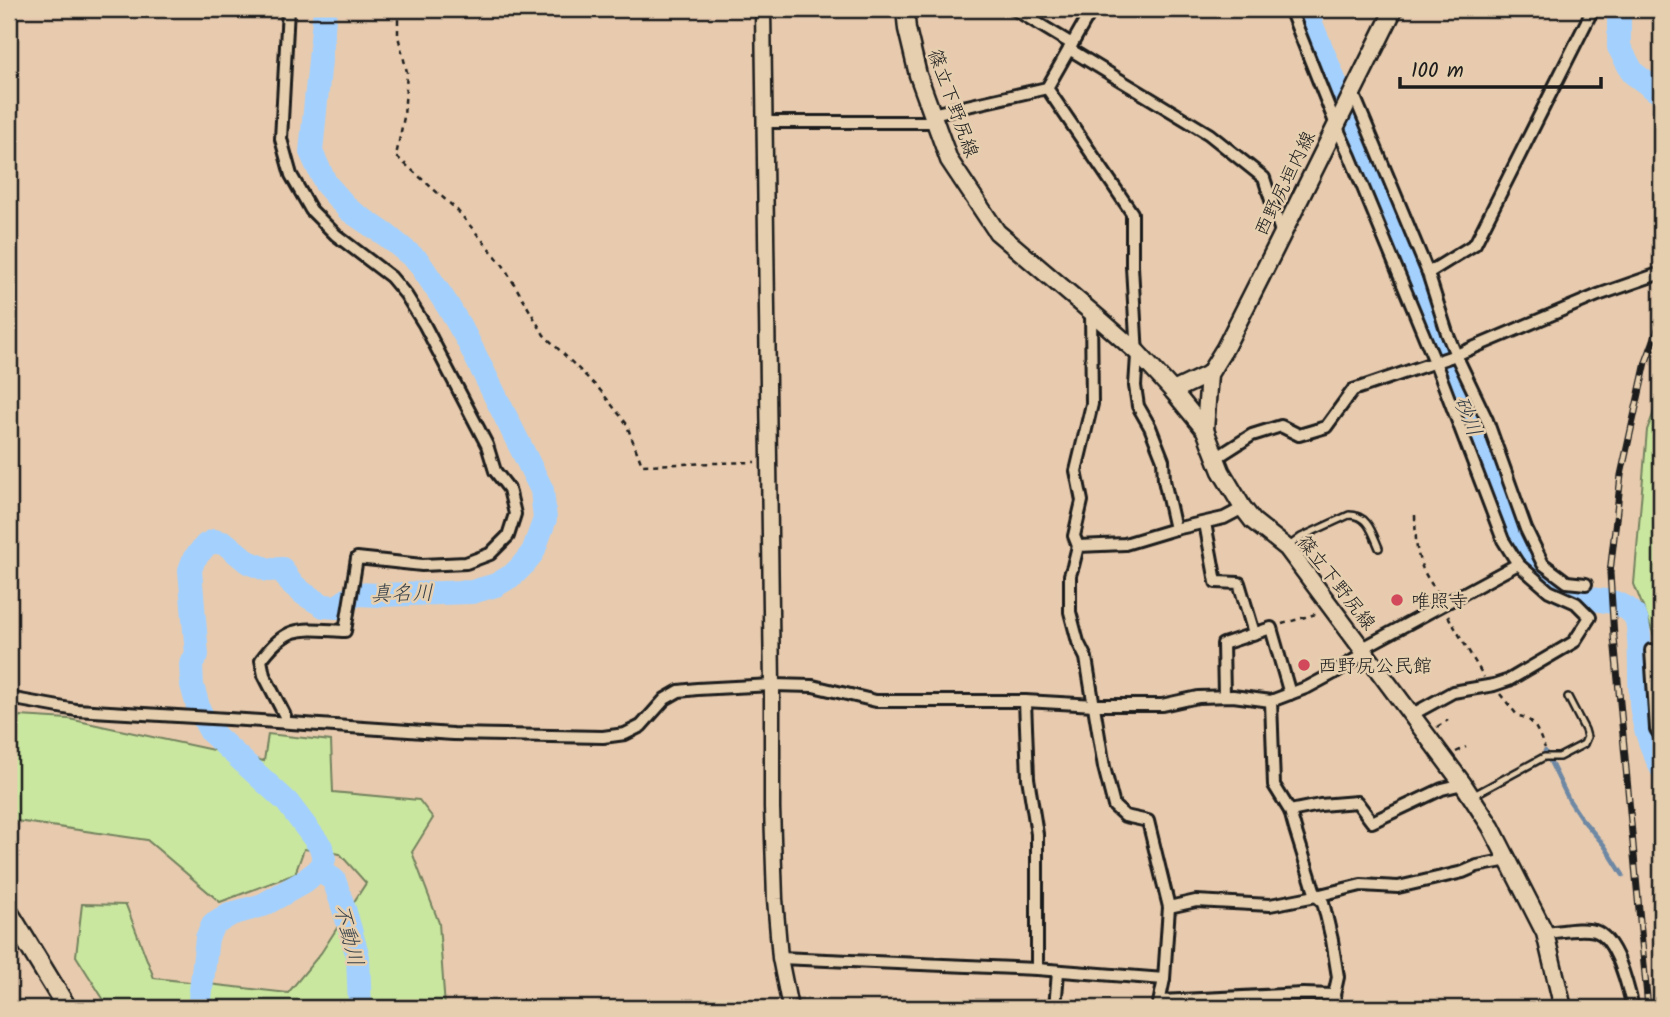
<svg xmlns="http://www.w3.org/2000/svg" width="1670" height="1017" font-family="Kalam,'Klee One',sans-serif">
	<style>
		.green { fill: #cae79f; stroke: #73825e; stroke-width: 2 }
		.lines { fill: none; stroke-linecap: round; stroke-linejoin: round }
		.stream { stroke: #6e88a4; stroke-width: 4.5 }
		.river { stroke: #a4d0fe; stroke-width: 24 }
		.service-casing { stroke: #1c1c1c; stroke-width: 10 }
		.minor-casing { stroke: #1c1c1c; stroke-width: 16 }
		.tertiary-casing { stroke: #1c1c1c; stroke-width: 19 }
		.secondary-casing { stroke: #1c1c1c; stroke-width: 21 }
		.trunk-casing { stroke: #1c1c1c; stroke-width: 23 }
		.path { stroke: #1c1c1c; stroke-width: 2.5; stroke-dasharray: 5 5; stroke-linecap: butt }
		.service { stroke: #e6cfaf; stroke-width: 5 }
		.minor { stroke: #e6cfaf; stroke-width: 10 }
		.tertiary { stroke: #e6cfaf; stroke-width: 14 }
		.secondary { stroke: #e6cfaf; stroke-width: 16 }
		.trunk { stroke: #e6cfaf; stroke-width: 18 }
		.rail-casing { stroke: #1c1c1c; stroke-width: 7 }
		.rail { stroke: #e6cfaf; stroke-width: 4.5; stroke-dasharray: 13; stroke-linecap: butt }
		.poi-dot { fill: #d1495b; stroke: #e6cfaf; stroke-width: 2.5 }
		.labels { text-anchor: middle; stroke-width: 5; stroke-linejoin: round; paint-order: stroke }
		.street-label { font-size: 19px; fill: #1c1c1c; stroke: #e6cfaf }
		.poi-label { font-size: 19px; fill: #1c1c1c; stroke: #e6cfaf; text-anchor: start }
		.water-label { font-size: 21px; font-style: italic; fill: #374049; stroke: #e6cfaf }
	</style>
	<rect width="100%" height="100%" fill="#e8cbae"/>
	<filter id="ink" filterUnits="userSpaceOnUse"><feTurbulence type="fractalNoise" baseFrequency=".0143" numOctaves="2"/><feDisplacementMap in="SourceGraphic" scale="14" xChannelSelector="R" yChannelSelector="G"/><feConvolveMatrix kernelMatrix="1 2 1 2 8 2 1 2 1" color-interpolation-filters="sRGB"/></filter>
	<g filter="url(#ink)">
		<g class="green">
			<polygon points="1661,394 1661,653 1634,584 1647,430"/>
			<polygon points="19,716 69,719 264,761 268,734 331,741 333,792 419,800 433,818 412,852 439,923 445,1008 109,1008 76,956 82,904 126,905 154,978 288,993 321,953 366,883 340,854 304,849 295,874 220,902 147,840 10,820 9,817 9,749"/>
		</g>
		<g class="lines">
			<polyline class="stream" points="1545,751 1569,800 1581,818 1604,845 1623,875"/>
			<g class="river">
				<path d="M1305,9L1352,123L1522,551C1533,569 1547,588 1568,595C1589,602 1619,596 1634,615C1643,626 1638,692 1642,711C1645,732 1652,748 1661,767"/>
				<polyline points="1619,9 1619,47 1633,73 1656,90 1661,89"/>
				<polyline points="319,870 334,880 345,912 358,957 360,1008"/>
				<polyline points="199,1008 207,938 213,925 231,914 263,905 302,883 319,870 324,859 321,847 287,802 211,732 199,710 192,685 191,664 197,655 190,570 194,559 206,545 214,541 226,544 248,562 268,570 282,569 290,582 304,594 324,606 337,607 356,594 379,595 472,592 496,585 513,575 522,566 533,552 545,519 542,490 466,337 448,306 418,261 386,235 349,210 326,184 311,152 325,9"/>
			</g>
			<g class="service-casing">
				<g id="service">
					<path d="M1289,546L1301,537L1349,515C1368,515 1372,532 1379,548"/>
					<polyline points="1474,795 1544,757 1559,757 1584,744 1587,737 1585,730 1568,697"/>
				</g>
			</g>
			<g class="minor-casing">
				<g id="minor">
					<polyline points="1014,9 1072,44"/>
					<polyline points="1290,9 1336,125 1350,156 1435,362 1503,540 1518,564"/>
					<polyline points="1069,49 1209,134 1264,178 1282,235"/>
					<polyline points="1047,88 1132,213 1132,266 1137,356 1135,386 1138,406 1150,427 1163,460 1164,480 1175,529 1125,544 1078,546 1073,566 1070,575 1070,612 1078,642 1086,658 1104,767 1114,806 1125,816 1148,821 1169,907 1164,979 1158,1008"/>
					<polyline points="1352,95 1356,100 1428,273 1447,333 1456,355 1598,295 1661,273"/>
					<polyline points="932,114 1047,88 1092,9"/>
					<polyline points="765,122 935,122"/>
					<polyline points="1428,273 1475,244 1593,9"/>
					<polyline points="1216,458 1252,435 1281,426 1299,435 1326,427 1353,390 1456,355 1487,420 1526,529 1543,564 1567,582 1586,584"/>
					<polyline points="1205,523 1216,582 1239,583 1254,633"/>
					<polyline points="1175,529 1224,518 1243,508"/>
					<polyline points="1078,546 1074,536 1082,501 1076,471 1092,404 1091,311"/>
					<polyline points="1361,649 1518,564 1549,591 1576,603 1590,617 1574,642 1509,680 1494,685 1453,692 1411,715"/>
					<polyline points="1651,650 1656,729 1661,737"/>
					<polyline points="1224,696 1223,644 1271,628 1290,694"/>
					<polyline points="9,698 76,710 245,720 453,734 603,737 625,734 641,726 665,699 679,691 697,689 772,685 813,686 876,701 1025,701 1095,705 1162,705 1198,697 1233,696 1271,701 1308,687 1334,673 1365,653"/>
					<polyline points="1025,701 1028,778 1037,834 1037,969"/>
					<polyline points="1271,701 1274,785 1290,811 1295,829 1316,896 1323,902 1332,940 1338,977 1334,995"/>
					<path d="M285,722V716L264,675L261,660C288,623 303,629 345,631L357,558L422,565L466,563L490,554L508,536L515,514L509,489L495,471L487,445L424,324L406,295L391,277L336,235L311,210L291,175L281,139L288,9"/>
					<polyline points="1290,811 1320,805 1357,802 1372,822 1442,789 1463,784"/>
					<polyline points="1169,907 1196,901 1270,905 1316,896 1361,885 1398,887 1463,872 1477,866 1508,860"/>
					<path d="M1545,933C1560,932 1580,927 1595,931C1617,938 1628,987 1633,1008"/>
					<polyline points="780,958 1037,969 1164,979"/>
					<polyline points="1161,1001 1303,994 1334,995 1336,1008"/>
					<polyline points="1055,1008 1058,972"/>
				</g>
			</g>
			<g class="tertiary-casing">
				<polyline id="tertiary" points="763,9 772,685 772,808 775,899 780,958 790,1008"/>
			</g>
			<g class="secondary-casing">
				<g id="secondary">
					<polyline points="905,9 907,29 918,75 949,160 997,232 1096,316 1137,352 1173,391 1205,430 1221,471 1243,508 1253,521 1287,548 1463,784 1491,827 1545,933 1563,1008"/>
					<polyline points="1173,391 1209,374"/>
					<polyline points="1205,430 1209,374 1225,348 1275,249 1394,9"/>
				</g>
			</g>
			<g class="trunk-casing">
				<polyline id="trunk" points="9,913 67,1008"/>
			</g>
			<g class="path">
				<polyline points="398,9 398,36 407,72 404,117 396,156 457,210 503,265 544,335 600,390 626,423 642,465 755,462"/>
				<path d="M1415,515C1416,551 1416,566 1440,595"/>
				<polyline points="1448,616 1484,677"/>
				<polyline points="1282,624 1319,613"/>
				<path d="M1500,694L1518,716C1535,718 1538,733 1545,748"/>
				<polyline points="1437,727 1448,720"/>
				<polyline points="1456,752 1466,747"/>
			</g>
			<use href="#service" class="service"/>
			<use href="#minor" class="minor"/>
			<use href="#tertiary" class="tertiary"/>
			<use href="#secondary" class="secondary"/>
			<use href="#trunk" class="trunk"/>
			<g class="rail-casing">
				<polyline id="rail" points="1648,1008 1614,637 1610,573 1621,475 1646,362 1661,321"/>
			</g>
			<use href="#rail" class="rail"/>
		</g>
	</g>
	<g class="poi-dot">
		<circle cx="1397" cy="600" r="7"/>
		<circle cx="1304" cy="665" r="7"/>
	</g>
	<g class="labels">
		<g class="street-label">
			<text transform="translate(954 103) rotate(70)" y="7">篠立下野尻線</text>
			<text transform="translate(1284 183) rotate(-64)" y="7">西野尻垣内線</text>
			<text transform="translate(1337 582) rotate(52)" y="7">篠立下野尻線</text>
		</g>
		<g class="poi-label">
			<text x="1411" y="607">唯照寺</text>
			<text x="1318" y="672">西野尻公民館</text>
		</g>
		<g class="water-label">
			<text transform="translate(1468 416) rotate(68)" y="7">砂川</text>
			<text transform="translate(402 593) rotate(-1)" y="7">真名川</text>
			<text transform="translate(349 935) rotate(76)" y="7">不動川</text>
		</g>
	</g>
	<rect width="1670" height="1017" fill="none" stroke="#e6cfaf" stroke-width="35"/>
	<rect x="18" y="18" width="1635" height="982" fill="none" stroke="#1c1c1c" stroke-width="2.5" filter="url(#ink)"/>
	<path d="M1400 77v10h201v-10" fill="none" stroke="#1c1c1c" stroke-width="3.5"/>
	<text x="1411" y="77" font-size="21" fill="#1c1c1c" stroke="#e6cfaf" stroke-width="5" paint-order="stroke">100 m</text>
</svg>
